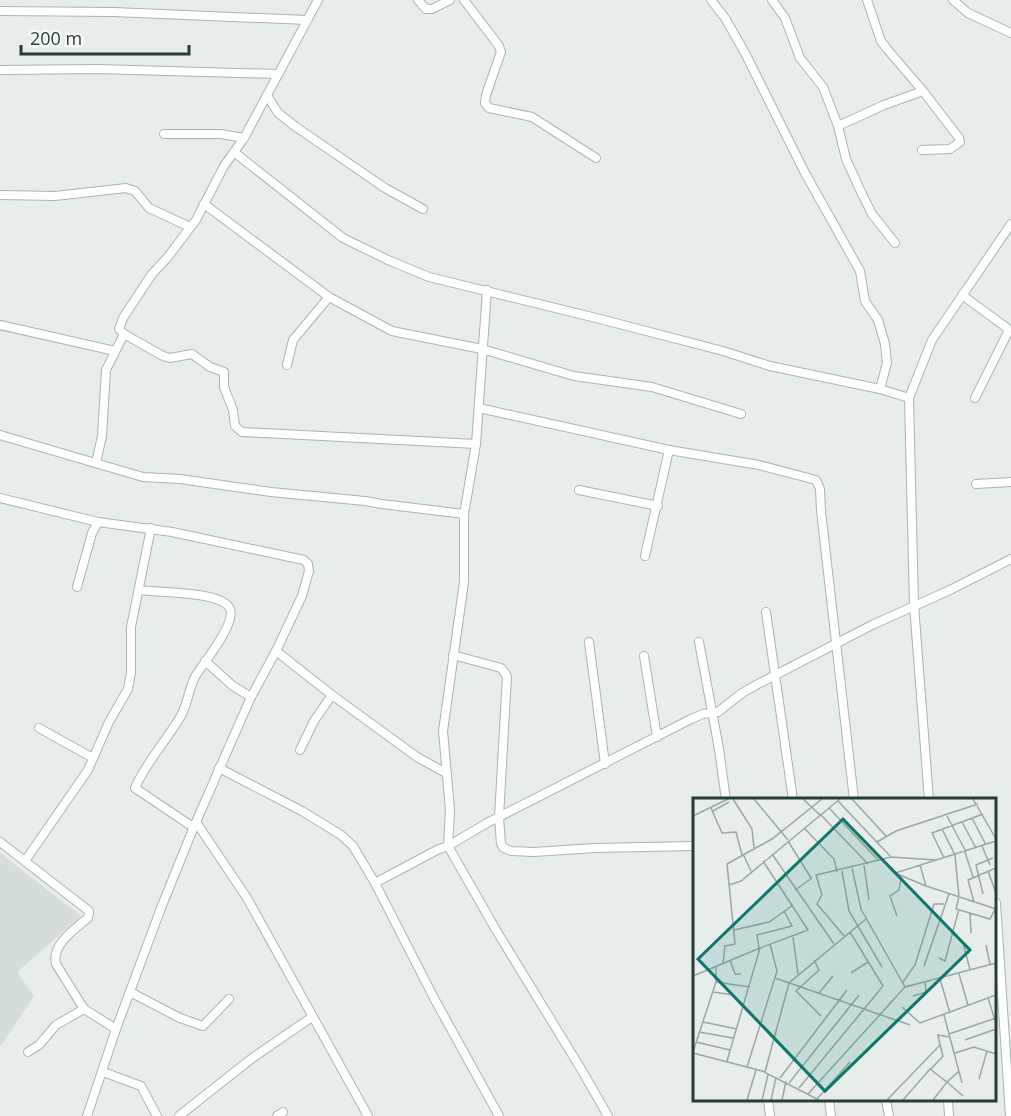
<svg xmlns="http://www.w3.org/2000/svg" width="1011" height="1116" font-family="'Open Sans',sans-serif">
	<style>
		.built { fill: #d5ddd9 }
		.lines { fill: none; stroke-linecap: round; stroke-linejoin: round }
		.minor-casing { stroke: #a9b5b1; stroke-width: 10 }
		.minor { stroke: #fff; stroke-width: 8 }
		.inset-road { fill: none; stroke: #9aa7a2; stroke-width: 1.5 }
		.view { fill: #0f766e; fill-opacity: 0.15; stroke: #0f766e; stroke-width: 3 }
		.inset-edge { fill: none; stroke: #273e37; stroke-width: 3 }
	</style>
	<rect width="100%" height="100%" fill="#e6edea"/>
	<polygon class="built" points="0,853 81,916 17,972 34,996 0,1047"/>
	<g class="lines">
		<g class="minor-casing">
			<g id="minor">
				<polyline points="318,0 244,138 224,166 196,220 167,258 152,274 123,318 119,329 124,334 163,356 170,358 192,354 210,367 224,372 224,387 233,410 235,426 242,432 476,444"/>
				<polyline points="418,0 426,9 432,9 450,0"/>
				<polyline points="464,0 499,46 501,52 486,95 485,103 489,108 532,117 596,158"/>
				<polyline points="711,0 725,18 745,53 805,173 860,271 865,301 878,320 885,344 887,363 880,389"/>
				<polyline points="772,0 785,18 800,58 823,87 838,126 846,159 862,194 872,214 895,243"/>
				<polyline points="867,0 881,41 887,49 923,91 959,138 960,142 950,149 922,150"/>
				<polyline points="953,0 968,13 1011,33"/>
				<polyline points="0,11 114,12 307,20"/>
				<polyline points="0,70 98,69 278,74"/>
				<polyline points="267,95 278,113 296,127 385,188 423,209"/>
				<polyline points="838,126 884,105 923,91"/>
				<polyline points="164,134 221,134 244,138"/>
				<polyline points="234,152 343,238 388,260 429,277 600,319 723,351 770,366 880,389 909,398"/>
				<polyline points="0,195 55,196 126,188 135,191 149,208 190,227"/>
				<polyline points="204,204 329,297 392,331 482,349 574,376 652,387 741,414"/>
				<polyline points="487,290 476,444 464,514 464,582 443,731 450,810 448,846 496,930 581,1069 608,1116"/>
				<polyline points="962,295 1007,328 1008,332 975,398"/>
				<polyline points="0,325 115,351"/>
				<polyline points="287,365 293,340 329,297"/>
				<polyline points="479,408 669,450 759,465 816,480 820,489 821,511 854,800"/>
				<polyline points="0,435 143,477 180,479 271,492 365,501 382,504 464,514"/>
				<polyline points="96,463 102,436 106,370 124,334"/>
				<polyline points="976,484 1011,482"/>
				<polyline points="579,490 658,506"/>
				<polyline points="0,498 98,522 172,532 304,560 308,564 309,571 302,596 276,651 251,697 196,822 247,898 368,1116"/>
				<polyline points="645,556 669,450"/>
				<polyline points="77,587 92,533 98,522"/>
				<path d="M140,590C159,593 218,591 229,607C239,620 204,663 196,675C189,687 188,702 182,714C168,739 146,762 135,788L193,827"/>
				<polyline points="766,612 793,800"/>
				<polyline points="589,642 605,764"/>
				<polyline points="699,642 719,749 726,800"/>
				<polyline points="276,651 332,695 417,757 446,773"/>
				<polyline points="453,655 501,668 507,676 499,817 501,844 504,848 511,851 534,852 595,848 694,846"/>
				<polyline points="644,656 657,737"/>
				<polyline points="205,661 233,686 251,697"/>
				<polyline points="39,728 93,758"/>
				<polyline points="300,750 314,721 332,695"/>
				<polyline points="219,768 302,811 341,835 353,846 375,883 435,1000 499,1116"/>
				<polyline points="929,800 914,605 909,398 932,340 1011,224"/>
				<path d="M0,842L89,911L88,918C75,929 51,945 56,964L84,1009L116,1029"/>
				<polyline points="25,861 88,770 109,722 128,689 131,672 131,627 151,528"/>
				<polyline points="375,883 437,850 448,846 487,823 691,719 703,714 718,712 742,693 756,685 872,625 950,590 1011,559"/>
				<polyline points="996,903 1010,1116"/>
				<polyline points="130,992 180,1018 203,1026 229,999"/>
				<polyline points="28,1052 39,1045 56,1025 84,1009"/>
				<polyline points="103,1072 141,1086 157,1116"/>
				<polyline points="768,1100 770,1116"/>
				<polyline points="829,1100 831,1116"/>
				<polyline points="886,1100 889,1116"/>
				<polyline points="948,1100 949,1116"/>
				<polyline points="87,1116 116,1029 161,908 195,824"/>
				<polyline points="179,1116 251,1059 312,1017"/>
				<polyline points="277,1116 283,1112"/>
			</g>
		</g>
		<use href="#minor" class="minor"/>
	</g>
	<g transform="translate(693 798)">
		<rect width="303" height="303" fill="#e6edea"/>
		<path class="inset-road" d="M40,1L59,31L61,50M61,1L95,42M110,1L127,17M159,1L193,38M280,1L303,41M145,3L198,59M18,10L29,35L43,34L49,57M136,10L186,63M20,13L36,4M127,16L175,66M0,18L35,1M254,18L273,54M279,20L293,47M269,24L283,50M111,30L141,61L144,74M249,31L262,57L266,99L263,111L297,121L302,111M95,43L118,80M184,44L203,33L285,6M289,48L297,67M272,54L280,79M50,56L58,73M79,56L141,146M251,60L239,35L290,16M171,67L176,102M227,67L233,88L303,111M159,70L168,111L212,189M149,73L156,113L189,169M295,73L303,95M36,87L48,83L147,1M233,88L202,75L303,43M102,92L119,80M290,96L283,67L300,60M281,104L275,82L303,70M277,115L278,135M204,118L197,98L206,92L208,80M41,132L76,124L100,107M100,139L105,176M152,139L124,106L129,97L123,77L198,59L242,62M270,144L277,172M293,147L297,166M66,150L64,137L99,128L91,113M246,160L252,163L266,111M37,162L42,176H48M121,162L126,172L103,193L128,218M30,165L32,148L42,146L34,66L79,41L129,1M231,168L256,96M23,169V184L57,189M158,175L175,164M266,176L275,207M0,178L67,150M82,180L217,227M247,181L257,215M210,184L222,167L241,106H251M20,194L41,197M126,195L140,178M220,198L233,194L232,183M295,200L303,225M209,209L227,225L303,197M251,217L269,285M10,224L44,231M6,234L40,240M256,236L303,220M272,242L303,231M3,244L37,252M0,254L23,184M0,255L69,273L126,302M262,255L281,249L303,256M34,263L67,150L115,132L70,63M54,269L84,173L77,146M238,271L250,258L247,247M72,274L96,185L173,121M87,280L154,192M286,281L294,253M96,285L166,197M106,290L190,188L157,134M115,296L212,189L303,165M124,301L157,264M54,302L63,272M69,302L75,277M78,302L83,279M89,302L93,283M194,302L247,247L245,237L256,239M210,302L237,271L254,284L266,273M240,302L254,284L270,298"/>
		<path class="view" d="M150,21L277,152L132,293L5,161Z"/>
		<rect width="303" height="303" class="inset-edge"/>
	</g>
	<path d="M21 45v9h168v-9" fill="none" stroke="#273e37" stroke-width="3"/>
	<text x="30" y="45" font-size="18" fill="#273e37" stroke="#f7faf8" stroke-width="4.5" paint-order="stroke">200 m</text>
</svg>
